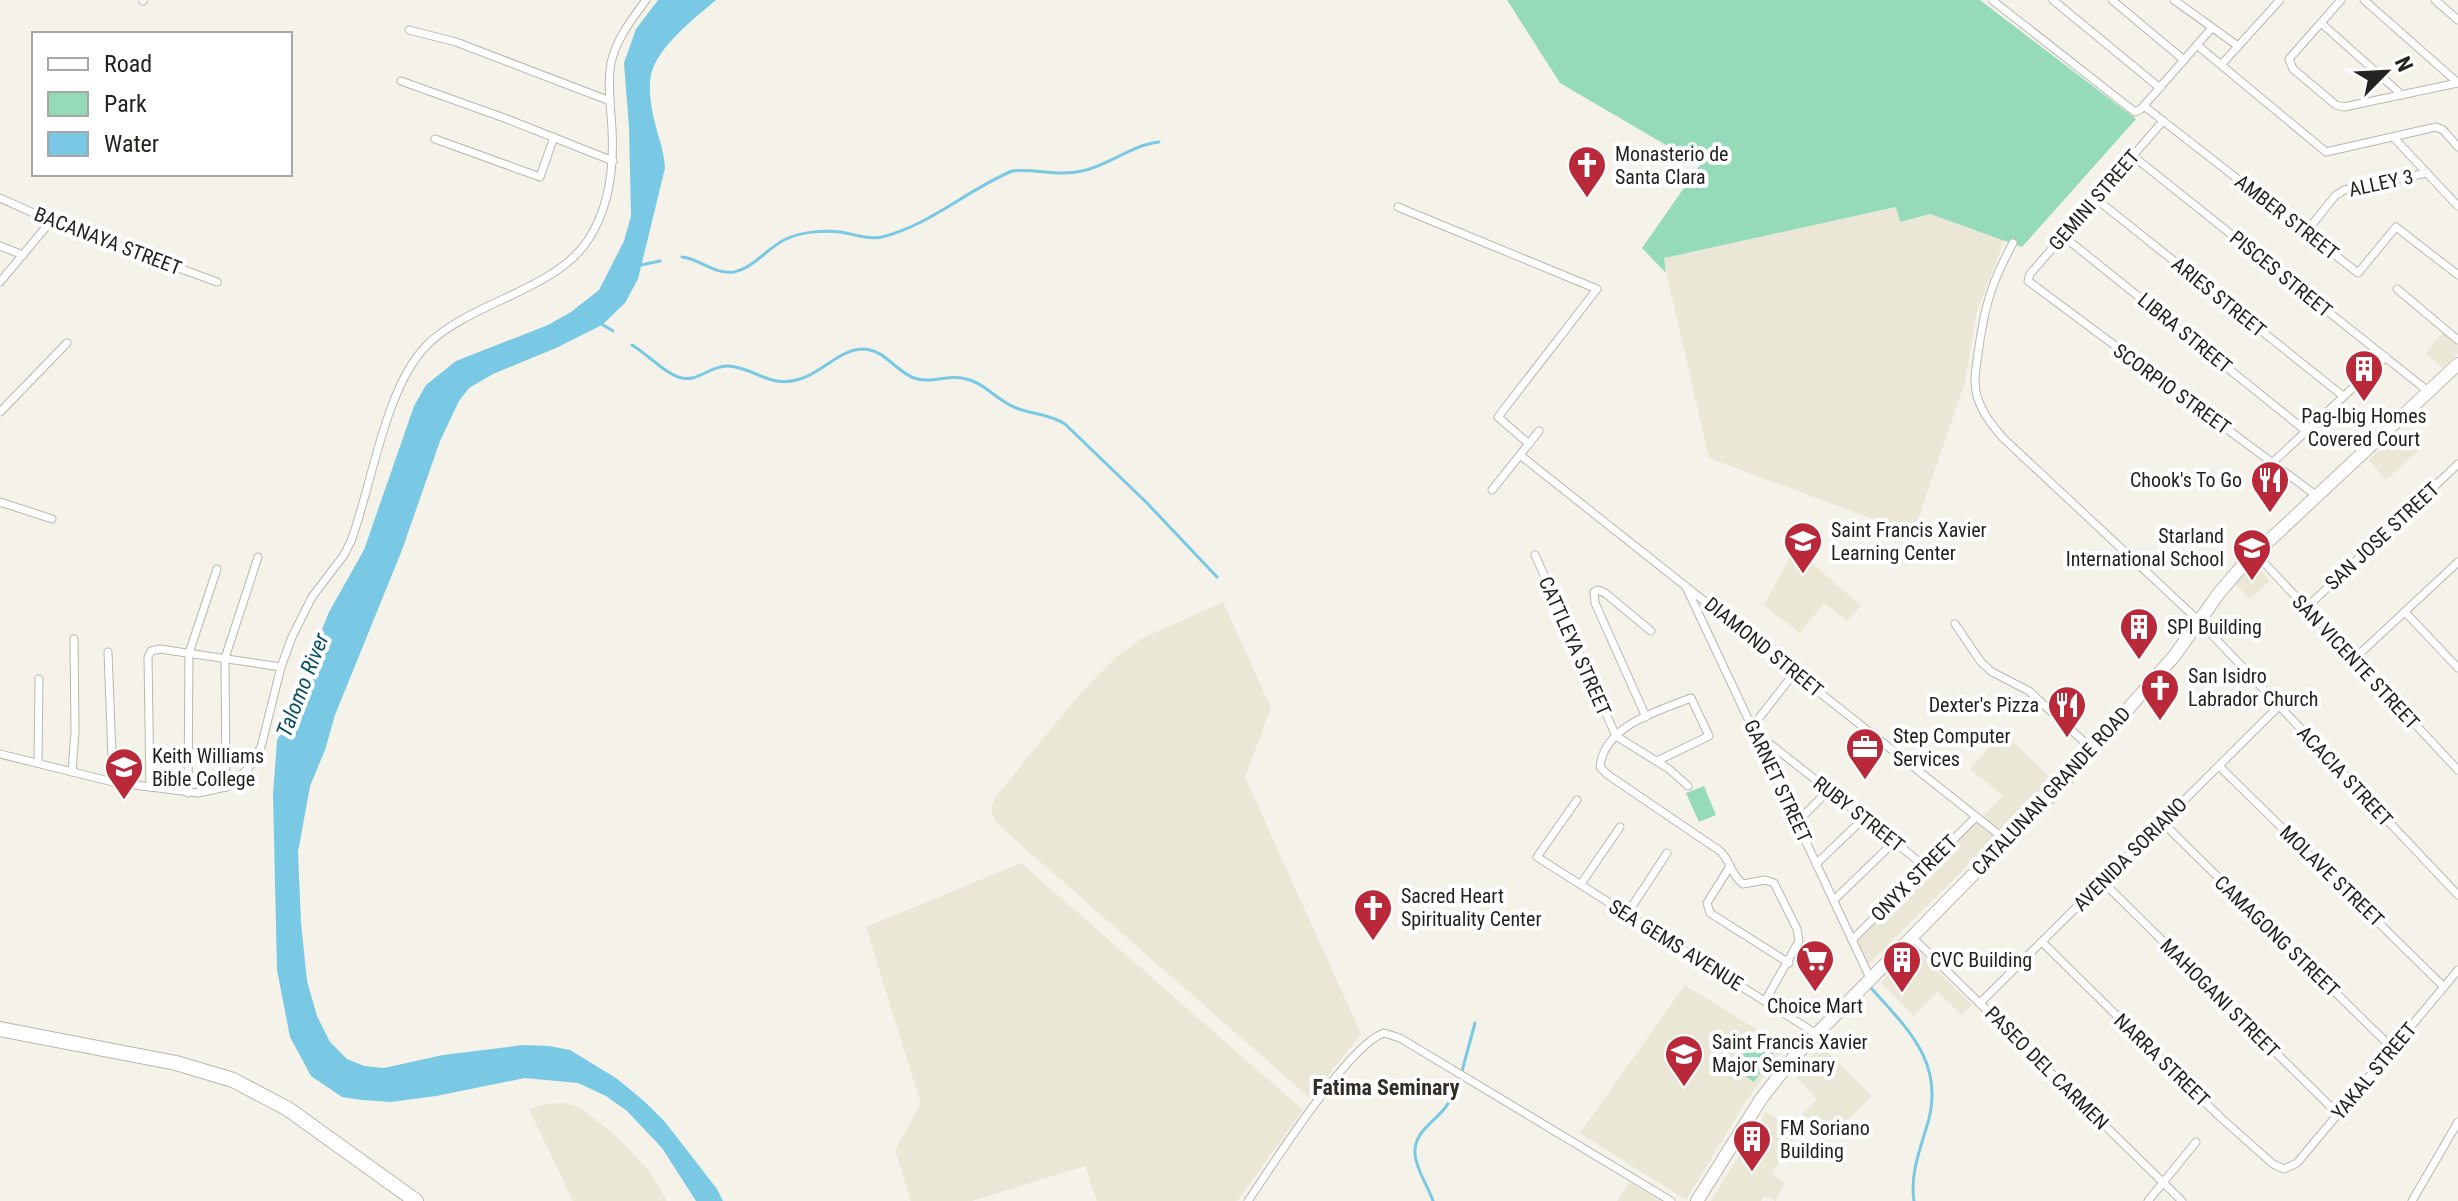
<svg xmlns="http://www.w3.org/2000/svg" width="2458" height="1201" font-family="'Roboto Condensed',sans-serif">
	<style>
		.built { fill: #eae7d6 }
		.green { fill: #95dbba }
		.water { fill: #79c9e5 }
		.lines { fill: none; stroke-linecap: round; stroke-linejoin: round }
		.stream { stroke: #79c9e5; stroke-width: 3 }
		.street-casing { stroke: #b9b7ae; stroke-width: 9 }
		.primary-casing { stroke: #b9b7ae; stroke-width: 14 }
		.highway-casing { stroke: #b9b7ae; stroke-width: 16 }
		.street { stroke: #fff; stroke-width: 7 }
		.primary { stroke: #fff; stroke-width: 12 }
		.highway { stroke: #fff; stroke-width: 14 }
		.labels { text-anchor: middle; stroke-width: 8; stroke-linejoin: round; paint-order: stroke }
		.poi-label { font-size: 20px; fill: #23231f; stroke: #fff; text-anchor: start }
		.street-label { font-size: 20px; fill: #23231f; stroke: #fff }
		.water-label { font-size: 22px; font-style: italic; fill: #0b5164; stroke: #fff }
		.neighbourhood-label { font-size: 22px; font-weight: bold; fill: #302e27; stroke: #fff }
	</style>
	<rect width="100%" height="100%" fill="#f4f2e9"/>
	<g class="built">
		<polygon points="1897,207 1900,222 1930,214 2005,239 1977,311 1965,382 1913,534 1709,458 1663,258"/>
		<polygon points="2443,333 2458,346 2458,353 2443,368 2426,353"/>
		<polygon points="2401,430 2419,450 2386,480 2369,460"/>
		<polygon points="1795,548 1861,606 1847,621 1824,603 1800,633 1764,605"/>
		<polygon points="2255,564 2270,581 2250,599 2235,584"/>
		<polygon points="1223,602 1271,708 1245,777 1361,1034 1310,1098 1003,829 994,820 991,809 995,798 1024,762 1080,694 1115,658 1141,639"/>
		<polygon points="2003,732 2053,780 1868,965 1857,941 2003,796 1970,769"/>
		<polygon points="1021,863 1303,1110 1237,1201 1097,1201 1085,1166 972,1201 911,1201 895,1150 921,1104 866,927"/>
		<polygon points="1915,949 1972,1005 1962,1015 1938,992 1914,1016 1881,983"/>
		<polygon points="1685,985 1785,1047 1746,1101 1686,1200 1580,1133"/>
		<polygon points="1821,1045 1872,1096 1827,1139 1802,1114 1817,1099 1796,1077"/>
		<polygon points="564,1103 581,1108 618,1138 649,1171 667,1201 573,1201 529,1109 547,1104"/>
		<polygon points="1766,1112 1797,1132 1772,1174 1785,1183 1776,1201 1764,1196 1761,1201 1711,1201"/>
		<polygon points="1629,1182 1661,1201 1617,1201"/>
	</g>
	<g class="green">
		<polygon points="1507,0 1980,0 2136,119 2022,247 1930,214 1900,222 1896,207 1664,258 1666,273 1642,248 1700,165 1560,83"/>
		<polygon points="1704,786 1716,815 1699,822 1686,793"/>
		<polygon points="1757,1034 1777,1048 1754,1082 1733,1068"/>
	</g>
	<path class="water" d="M658,0H716C696,17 656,48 651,75C648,89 651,106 654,119C658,137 664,150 665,168L638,279L625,303L602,325L556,348L493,374L469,388L459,401L440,441L402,550L335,715L325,750L310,786L298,852L301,923L307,981L317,1016L330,1042L347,1059L364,1066L384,1068L443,1055L523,1045L549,1046L570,1050L616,1078L644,1101L665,1122L717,1189L723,1201H696L662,1148L627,1111L606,1096L578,1083L525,1078L436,1096L391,1102L362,1100L342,1097L311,1076L290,1037L277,970L273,794L277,741L329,612L364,550L414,406L426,385L456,361L548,325L571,312L599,290L624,241L631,216L629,127L624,63L636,29Z"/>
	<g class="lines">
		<g class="stream">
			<path d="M682,257C700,259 715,275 734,272C754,268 768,247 786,239C801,232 823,230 840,232C853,234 868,240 882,237C930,225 967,190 1012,171C1036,168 1057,177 1082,171C1110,165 1131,145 1159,142"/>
			<polyline points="641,265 660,261"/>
			<polyline points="600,323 613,331"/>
			<path d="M632,345C646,353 668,376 682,378C698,382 711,365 728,366C758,368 769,390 803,378C823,371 840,350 862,349C885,349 895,371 914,378C931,384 946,375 962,378C983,381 995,399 1014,407C1033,415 1047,413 1065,424L1147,503L1217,577"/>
			<path d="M1872,989C1911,1032 1947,1067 1926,1129C1919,1152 1910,1176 1914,1201"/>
			<polyline points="1462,1071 1475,1023"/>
			<path d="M1433,1201C1428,1186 1416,1170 1415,1154C1413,1133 1434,1122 1445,1108C1452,1099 1456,1089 1460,1079"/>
		</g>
		<g class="street-casing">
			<g id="street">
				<polyline points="1992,0 2135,112 2141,109 2211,29"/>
				<polyline points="2053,0 2160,88"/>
				<polyline points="2112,0 2184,60"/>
				<polyline points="2174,0 2238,46"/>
				<polyline points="2341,0 2289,59 2293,69 2336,105 2344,107 2458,83"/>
				<polyline points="2364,0 2458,83"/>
				<polyline points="2435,0 2458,20"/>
				<polyline points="143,1 144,0"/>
				<polyline points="2321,23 2402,95"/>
				<polyline points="409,30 456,42 610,101"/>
				<polyline points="2197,45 2326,152 2436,127 2443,130 2458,147"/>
				<polyline points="2221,65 2280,0"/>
				<polyline points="401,81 507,119 613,161"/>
				<polyline points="2144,106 2358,273 2396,227 2458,275"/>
				<polyline points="2163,121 2030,274 2028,281 2317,496"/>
				<polyline points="2394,138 2458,206"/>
				<polyline points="435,139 540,177 554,137"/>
				<polyline points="2133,156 2429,392"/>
				<polyline points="0,198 51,221 217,282"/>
				<polyline points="2095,198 2343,396"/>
				<polyline points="1398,207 1597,289 1498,417 1529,444"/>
				<polyline points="2306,232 2335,196 2344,190 2427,173"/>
				<polyline points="2063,236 2306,431"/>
				<path d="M2013,243C1991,283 1984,308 1978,354C1976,368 1973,382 1977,396C1982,413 1992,425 2003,438L2199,621L2458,895"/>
				<polyline points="0,246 23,255"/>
				<polyline points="0,282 51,221"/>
				<polyline points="2397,289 2458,340"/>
				<polyline points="0,412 67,343"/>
				<polyline points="1520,455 2007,841"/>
				<polyline points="2272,463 2386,357"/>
				<polyline points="1492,490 1539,431"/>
				<polyline points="0,502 52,519"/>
				<polyline points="2255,553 2458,770"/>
				<polyline points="1535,555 1616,736 1669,769 1688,786"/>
				<polyline points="1687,589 1870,978"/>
				<polyline points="2306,608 2458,464"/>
				<polyline points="2405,612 2458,668"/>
				<polyline points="1955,624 1981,662 1992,672 2029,691 2093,750"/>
				<polyline points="108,652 113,782"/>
				<polyline points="2354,659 2458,562"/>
				<polyline points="1646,717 1595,603 1594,592 1598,590 1605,593 1651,631"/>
				<polyline points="1752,727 1795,672"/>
				<polyline points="1755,732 1926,867"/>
				<path d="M0,754L113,782L150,787L198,793L226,787L248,769L261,747L281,667L292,637L312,597L344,555L351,541C372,485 385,387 427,345C470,302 556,290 588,240C610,207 614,168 612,130C611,108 607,85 611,63C616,39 632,19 646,0"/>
				<path d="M1657,761L1709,736L1691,698C1659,711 1604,725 1600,767L1608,775L1720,851C1731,861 1730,874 1743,884L1765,880L1774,883L1797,929L1799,941L1765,1001"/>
				<polyline points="38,763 39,679"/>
				<polyline points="2219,766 2444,987"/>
				<polyline points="72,772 75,732 74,639"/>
				<polyline points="150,787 148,657 151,651 160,649 281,667"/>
				<polyline points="226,787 225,658 258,557"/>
				<polyline points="188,793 189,653 217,569"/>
				<polyline points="1577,800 1537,857 1815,1033"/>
				<polyline points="1797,822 1829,790"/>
				<polyline points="2162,822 2393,1049"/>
				<polyline points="1816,864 1864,818"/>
				<polyline points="1729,868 1707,903 1710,913 1789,963"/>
				<polyline points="2102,881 2338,1114"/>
				<polyline points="1581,884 1620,827"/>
				<polyline points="1834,900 1894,842"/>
				<polyline points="1627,914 1667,853"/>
				<polyline points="1911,936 2182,1201"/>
				<polyline points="1852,940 1976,817"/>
				<polyline points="2042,942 2220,1117 2273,1164 2284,1169 2297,1163 2458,970"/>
				<polyline points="1980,1003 2279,706"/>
				<path d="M1248,1201C1272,1166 1349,1044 1384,1033L1400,1038L1671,1201"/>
				<polyline points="2148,1201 2196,1142"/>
				<polyline points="2412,1201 2458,1122"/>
			</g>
		</g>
		<g class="primary-casing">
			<polyline id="primary" points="1697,1201 1761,1099 1793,1058 2069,777 2175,655 2219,593 2243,565 2458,364"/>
		</g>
		<g class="highway-casing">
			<polyline id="highway" points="0,1029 176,1063 233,1080 288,1109 416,1201"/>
		</g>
		<use href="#street" class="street"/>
		<use href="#primary" class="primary"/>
		<use href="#highway" class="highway"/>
	</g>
	<defs>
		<g id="church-pin" transform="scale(2)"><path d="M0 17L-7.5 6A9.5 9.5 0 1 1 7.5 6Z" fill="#ba293a" stroke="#fff"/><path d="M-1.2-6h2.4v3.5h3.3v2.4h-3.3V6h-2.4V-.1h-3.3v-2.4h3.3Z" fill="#fff"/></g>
		<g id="building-pin" transform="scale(2)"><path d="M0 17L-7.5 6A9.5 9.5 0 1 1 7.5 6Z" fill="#ba293a" stroke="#fff"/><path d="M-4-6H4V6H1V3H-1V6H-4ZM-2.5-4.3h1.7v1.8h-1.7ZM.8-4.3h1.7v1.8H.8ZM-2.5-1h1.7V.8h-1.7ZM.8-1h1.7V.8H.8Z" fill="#fff"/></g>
		<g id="restaurant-pin" transform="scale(2)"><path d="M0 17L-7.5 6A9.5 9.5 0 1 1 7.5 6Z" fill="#ba293a" stroke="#fff"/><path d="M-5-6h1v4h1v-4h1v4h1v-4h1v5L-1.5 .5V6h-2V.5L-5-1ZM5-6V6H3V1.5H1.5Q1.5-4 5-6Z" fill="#fff"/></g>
		<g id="school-pin" transform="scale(2)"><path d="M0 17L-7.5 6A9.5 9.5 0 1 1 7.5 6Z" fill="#ba293a" stroke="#fff"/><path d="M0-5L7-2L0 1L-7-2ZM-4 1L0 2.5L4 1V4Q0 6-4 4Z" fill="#fff"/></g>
		<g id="office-pin" transform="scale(2)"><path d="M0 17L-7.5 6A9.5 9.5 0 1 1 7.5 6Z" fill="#ba293a" stroke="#fff"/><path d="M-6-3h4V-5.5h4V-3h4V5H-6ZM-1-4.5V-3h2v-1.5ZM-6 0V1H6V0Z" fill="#fff"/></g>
		<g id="university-pin" transform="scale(2)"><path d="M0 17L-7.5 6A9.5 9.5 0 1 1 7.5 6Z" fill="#ba293a" stroke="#fff"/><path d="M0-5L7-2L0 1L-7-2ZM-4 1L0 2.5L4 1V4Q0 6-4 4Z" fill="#fff"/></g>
		<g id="supermarket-pin" transform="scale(2)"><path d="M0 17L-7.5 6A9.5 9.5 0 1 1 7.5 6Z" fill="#ba293a" stroke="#fff"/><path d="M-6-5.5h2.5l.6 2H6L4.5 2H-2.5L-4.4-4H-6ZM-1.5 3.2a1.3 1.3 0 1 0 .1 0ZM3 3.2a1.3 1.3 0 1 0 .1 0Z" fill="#fff"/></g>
	</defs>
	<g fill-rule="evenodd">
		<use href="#church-pin" x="1587" y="165"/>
		<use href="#building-pin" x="2364" y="369"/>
		<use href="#restaurant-pin" x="2270" y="480"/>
		<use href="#school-pin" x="1803" y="541"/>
		<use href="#school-pin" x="2252" y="548"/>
		<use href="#building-pin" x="2139" y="627"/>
		<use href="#church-pin" x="2160" y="688"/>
		<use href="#restaurant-pin" x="2067" y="705"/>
		<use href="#office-pin" x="1865" y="747"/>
		<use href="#university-pin" x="124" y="767"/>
		<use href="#church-pin" x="1373" y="908"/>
		<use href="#supermarket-pin" x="1815" y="959"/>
		<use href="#building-pin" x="1902" y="960"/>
		<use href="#university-pin" x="1684" y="1054"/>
		<use href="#building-pin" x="1752" y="1139"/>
	</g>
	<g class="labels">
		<g class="poi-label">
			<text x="1615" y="161">Monasterio de<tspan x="1615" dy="23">Santa Clara</tspan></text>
			<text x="2364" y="423" text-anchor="middle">Pag-Ibig Homes<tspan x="2364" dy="23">Covered Court</tspan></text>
			<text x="2242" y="487" text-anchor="end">Chook's To Go</text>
			<text x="1831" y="537">Saint Francis Xavier<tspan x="1831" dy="23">Learning Center</tspan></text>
			<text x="2224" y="543" text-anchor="end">Starland<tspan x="2224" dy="23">International School</tspan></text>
			<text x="2167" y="634">SPI Building</text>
			<text x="2188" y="683">San Isidro<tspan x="2188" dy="23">Labrador Church</tspan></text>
			<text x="2039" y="712" text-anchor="end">Dexter's Pizza</text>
			<text x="1893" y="743">Step Computer<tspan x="1893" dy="23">Services</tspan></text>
			<text x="152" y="763">Keith Williams<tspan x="152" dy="23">Bible College</tspan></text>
			<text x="1401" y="903">Sacred Heart<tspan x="1401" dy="23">Spirituality Center</tspan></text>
			<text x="1930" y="967">CVC Building</text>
			<text x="1815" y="1013" text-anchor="middle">Choice Mart</text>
			<text x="1712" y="1049">Saint Francis Xavier<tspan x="1712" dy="23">Major Seminary</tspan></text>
			<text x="1780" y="1135">FM Soriano<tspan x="1780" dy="23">Building</tspan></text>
		</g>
		<g class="street-label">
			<text transform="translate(2381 183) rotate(-12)" y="7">ALLEY 3</text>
			<text transform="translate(2094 200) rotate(-49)" y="7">GEMINI STREET</text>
			<text transform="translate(2287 217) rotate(38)" y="7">AMBER STREET</text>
			<text transform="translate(108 241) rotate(21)" y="7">BACANAYA STREET</text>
			<text transform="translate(2281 274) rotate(39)" y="7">PISCES STREET</text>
			<text transform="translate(2219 297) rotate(39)" y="7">ARIES STREET</text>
			<text transform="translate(2185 333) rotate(39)" y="7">LIBRA STREET</text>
			<text transform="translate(2172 389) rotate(36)" y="7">SCORPIO STREET</text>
			<text transform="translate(2382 536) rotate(-43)" y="7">SAN JOSE STREET</text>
			<text transform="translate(1575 646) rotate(66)" y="7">CATTLEYA STREET</text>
			<text transform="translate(1764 647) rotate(39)" y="7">DIAMOND STREET</text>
			<text transform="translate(2356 662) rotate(47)" y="7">SAN VICENTE STREET</text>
			<text transform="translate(2345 776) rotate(47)" y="7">ACACIA STREET</text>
			<text transform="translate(1778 781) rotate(65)" y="7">GARNET STREET</text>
			<text transform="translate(2051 791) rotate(-47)" y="7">CATALUNAN GRANDE ROAD</text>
			<text transform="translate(1859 814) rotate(38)" y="7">RUBY STREET</text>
			<text transform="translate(2130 854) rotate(-45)" y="7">AVENIDA SORIANO</text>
			<text transform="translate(2332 876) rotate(44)" y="7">MOLAVE STREET</text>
			<text transform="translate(1914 878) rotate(-45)" y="7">ONYX STREET</text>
			<text transform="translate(2277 936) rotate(44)" y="7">CAMAGONG STREET</text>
			<text transform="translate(1676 945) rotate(32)" y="7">SEA GEMS AVENUE</text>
			<text transform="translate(2220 998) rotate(45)" y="7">MAHOGANI STREET</text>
			<text transform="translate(2162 1060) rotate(44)" y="7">NARRA STREET</text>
			<text transform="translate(2047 1068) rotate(45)" y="7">PASEO DEL CARMEN</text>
			<text transform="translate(2374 1071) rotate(-50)" y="7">YAKAL STREET</text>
		</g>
		<g class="water-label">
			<text transform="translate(302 685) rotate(-69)" y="8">Talomo River</text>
		</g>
		<g class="neighbourhood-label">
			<text x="1386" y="1095">Fatima Seminary</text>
		</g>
	</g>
	<rect x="32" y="32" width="260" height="144" fill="#ffffff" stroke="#a7a7a5" stroke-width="2"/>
	<rect x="48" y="58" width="40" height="12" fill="#ffffff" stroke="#a7a7a5" stroke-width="2"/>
	<text x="104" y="72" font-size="24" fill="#23231f">Road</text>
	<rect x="48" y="92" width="40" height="24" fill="#95dbba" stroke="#a7a7a5" stroke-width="2"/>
	<text x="104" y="112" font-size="24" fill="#23231f">Park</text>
	<rect x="48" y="132" width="40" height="24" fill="#79c9e5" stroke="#a7a7a5" stroke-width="2"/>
	<text x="104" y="152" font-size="24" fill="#23231f">Water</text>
	<g transform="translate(2386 72) rotate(66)" stroke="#ffffff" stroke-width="6" paint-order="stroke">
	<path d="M0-6L14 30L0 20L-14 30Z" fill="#23231f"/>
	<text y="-12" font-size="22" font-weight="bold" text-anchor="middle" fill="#23231f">N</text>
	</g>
</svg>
